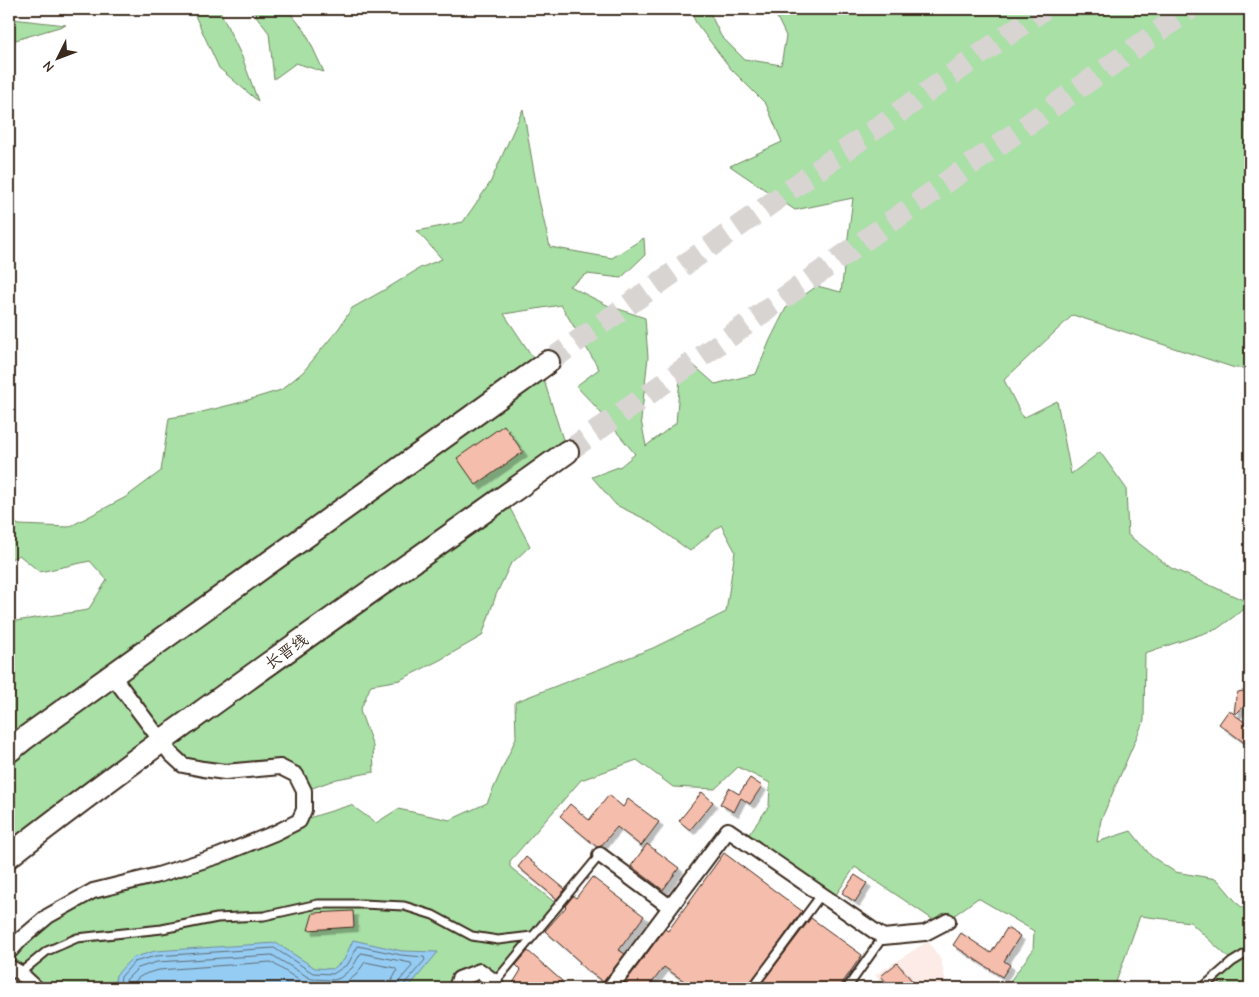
<svg xmlns="http://www.w3.org/2000/svg" width="1259" height="997" font-family="'Comic Neue','LXGW WenKai TC',sans-serif">
	<style>
		.built { fill: #fcebe6 }
		.green { fill: #a8e0a5; stroke: #728562 }
		.water { fill: #95ccf3; stroke: #718b9e }
		.lines { fill: none; stroke-linecap: round; stroke-linejoin: round }
		.shore { stroke: #5f6b73; stroke-width: 1 }
		.building { fill: #f5bdab; stroke: #3b2a1e; filter: url(#shadow) }
		.primary-tunnel { stroke: #d8d4d2; stroke-width: 22; stroke-dasharray: 22 11; stroke-linecap: butt }
		.service-casing { stroke: #3b2a1e; stroke-width: 11 }
		.minor-casing { stroke: #3b2a1e; stroke-width: 18 }
		.primary-casing { stroke: #3b2a1e; stroke-width: 26 }
		.service { stroke: #fff; stroke-width: 7 }
		.minor { stroke: #fff; stroke-width: 14 }
		.primary { stroke: #fff; stroke-width: 22 }
		.labels { text-anchor: middle; stroke-width: 5; stroke-linejoin: round; paint-order: stroke }
		.street-label { font-size: 16px; fill: #3b2a1e; stroke: #fff }
	</style>
	<defs>
		<filter id="shadow"><feDropShadow dx="4.5" dy="4.5" stdDeviation="0" flood-color="#0004"/></filter>
	</defs>
	<rect width="100%" height="100%" fill="#fff"/>
	<filter id="ink" filterUnits="userSpaceOnUse"><feTurbulence type="fractalNoise" baseFrequency=".02" numOctaves="2"/><feDisplacementMap in="SourceGraphic" scale="10" xChannelSelector="R" yChannelSelector="G"/><feConvolveMatrix kernelMatrix="1 2 1 2 8 2 1 2 1" color-interpolation-filters="sRGB"/></filter>
	<g filter="url(#ink)">
		<polygon class="built" points="928,941 941,960 947,988 885,988 875,975"/>
		<g class="green">
			<polygon points="192,9 219,9 242,57 258,101 219,68"/>
			<polygon points="251,9 287,9 305,31 324,72 296,63 274,79 269,33"/>
			<polygon points="690,9 708,9 721,36 744,59 781,65 786,36 773,9 1250,9 1250,368 1235,368 1073,315 1004,380 1023,418 1057,401 1071,474 1100,452 1126,488 1128,535 1171,568 1250,603 1250,605 1217,629 1145,653 1144,720 1101,820 1097,842 1131,831 1151,856 1175,872 1217,879 1238,904 1250,914 1250,988 1226,988 1215,976 1232,961 1190,922 1140,916 1116,982 1108,988 1005,988 1033,950 1034,931 978,898 941,925 855,867 831,902 744,841 769,806 770,783 738,767 715,789 673,787 637,760 581,780 510,861 510,867 558,905 495,982 480,971 456,988 36,988 9,968 9,952 57,911 158,875 299,821 351,805 376,823 398,809 450,820 487,803 516,738 515,702 653,648 726,612 735,551 721,525 690,551 647,520 616,505 592,477 621,466 635,454 596,407 576,386 599,369 561,305 504,314 540,368 567,452 504,497 530,546 510,565 496,595 482,636 440,660 400,680 371,685 360,711 373,746 374,772 337,779 304,791 296,775 203,769 155,745 9,856 9,622 88,610 107,580 90,561 40,572 19,555 9,560 9,519 19,525 69,527 126,497 161,471 169,418 194,414 238,403 281,390 303,372 339,328 352,308 386,289 420,268 442,259 417,231 463,222 490,183 523,109 539,200 550,247 612,258 644,238 645,255 621,278 587,274 569,286 607,305 645,318 648,357 641,420 646,446 676,423 682,355 715,384 756,374 770,340 786,308 817,286 841,292 853,198 795,210 730,166 782,142 766,104 731,69 696,23"/>
			<polygon points="12,19 66,25 9,42 9,20"/>
		</g>
		<polygon class="water" points="353,940 402,951 438,952 408,988 114,988 114,987 116,975 132,958 155,951 276,943 315,968 333,969 344,960"/>
		<g class="lines">
			<g class="shore">
				<polyline points="119,988 121,977 134,962 156,956 274,948 313,973 333,974 348,964 358,946 401,955 424,957 425,960 405,983 404,988"/>
				<polyline points="125,988 126,980 138,968 157,962 272,955 311,979 334,980 340,978 352,968 361,953 411,963 412,966 400,980 398,988"/>
				<path d="M132,988C135,975 148,973 159,970L271,962L308,986L333,988L342,985L356,975L365,962L395,968L397,971L392,980L390,988"/>
			</g>
		</g>
		<g class="building">
			<polygon points="504,425 523,452 476,485 457,458"/>
			<polygon points="1243,691 1249,694 1250,700 1235,715 1250,726 1250,747 1219,724 1229,710 1234,714 1236,697 1238,692"/>
			<polygon points="750,778 762,786 750,804 741,798 734,812 720,804 729,788 739,794"/>
			<polygon points="702,792 713,802 690,830 679,821"/>
			<polygon points="609,795 623,807 628,799 659,822 641,846 617,827 601,846 597,847 560,816 570,804 589,820"/>
			<polygon points="647,844 679,868 663,890 631,866"/>
			<polygon points="724,853 802,911 747,988 694,988 664,967 648,988 621,988 665,929 668,931"/>
			<polygon points="526,857 565,889 557,899 518,867"/>
			<polygon points="855,875 867,883 855,902 842,893"/>
			<polygon points="592,877 644,916 619,950 625,954 603,982 579,964 580,962 545,931 566,907 565,906 573,896 576,898"/>
			<polygon points="353,911 354,927 308,930 313,913"/>
			<polygon points="811,918 862,955 839,988 758,988"/>
			<polygon points="1007,928 1020,936 1004,961 1010,965 1002,977 953,945 961,933 991,953"/>
			<polygon points="528,951 562,981 555,988 510,988 521,970 516,965"/>
			<polygon points="897,963 918,988 891,988 881,976"/>
		</g>
		<g class="lines">
			<g class="primary-tunnel">
				<polyline points="548,362 1044,9"/>
				<polyline points="567,452 1190,9"/>
			</g>
			<g class="service-casing">
				<g id="service">
					<polyline points="20,973 47,951 77,938 162,929 217,918 264,916 318,904 362,904 404,906 433,915 472,936 498,940 532,936"/>
					<polyline points="495,982 600,855"/>
					<polyline points="752,988 821,895"/>
					<polyline points="847,988 883,937"/>
					<polyline points="1202,988 1232,962 1250,951"/>
				</g>
			</g>
			<g class="minor-casing">
				<g id="minor">
					<polyline points="600,855 670,907"/>
					<polyline points="9,952 21,939 48,916 93,891 158,875 218,856 275,833 299,821 304,810 304,791 296,775 280,767 225,772 203,769 183,765 171,754 112,675"/>
					<polyline points="9,967 20,973 36,988"/>
					<polyline points="456,988 459,979 480,971 495,982 496,988"/>
					<polyline points="610,988 728,830 883,937 925,933 948,921"/>
				</g>
			</g>
			<g class="primary-casing">
				<g id="primary">
					<polyline points="9,751 25,738 548,362"/>
					<path d="M9,856C190,715 381,586 567,452"/>
				</g>
			</g>
			<use href="#service" class="service"/>
			<use href="#minor" class="minor"/>
			<use href="#primary" class="primary"/>
		</g>
	</g>
	<g class="labels">
		<g class="street-label">
			<text transform="translate(286 651) rotate(-35)" y="6">长晋线</text>
		</g>
	</g>
	<rect width="1259" height="997" fill="none" stroke="#fff" stroke-width="30"/>
	<rect x="15" y="15" width="1229" height="967" fill="none" stroke="#3b2a1e" stroke-width="2" filter="url(#ink)"/>
	<g transform="translate(58 58) rotate(228)" stroke="#ffffff" stroke-width="4" paint-order="stroke">
	<path d="M0-4L9 19L0 12L-9 19Z" fill="#3b2a1e"/>
	<text y="-8" font-size="14" font-weight="bold" text-anchor="middle" fill="#3b2a1e">N</text>
	</g>
</svg>
